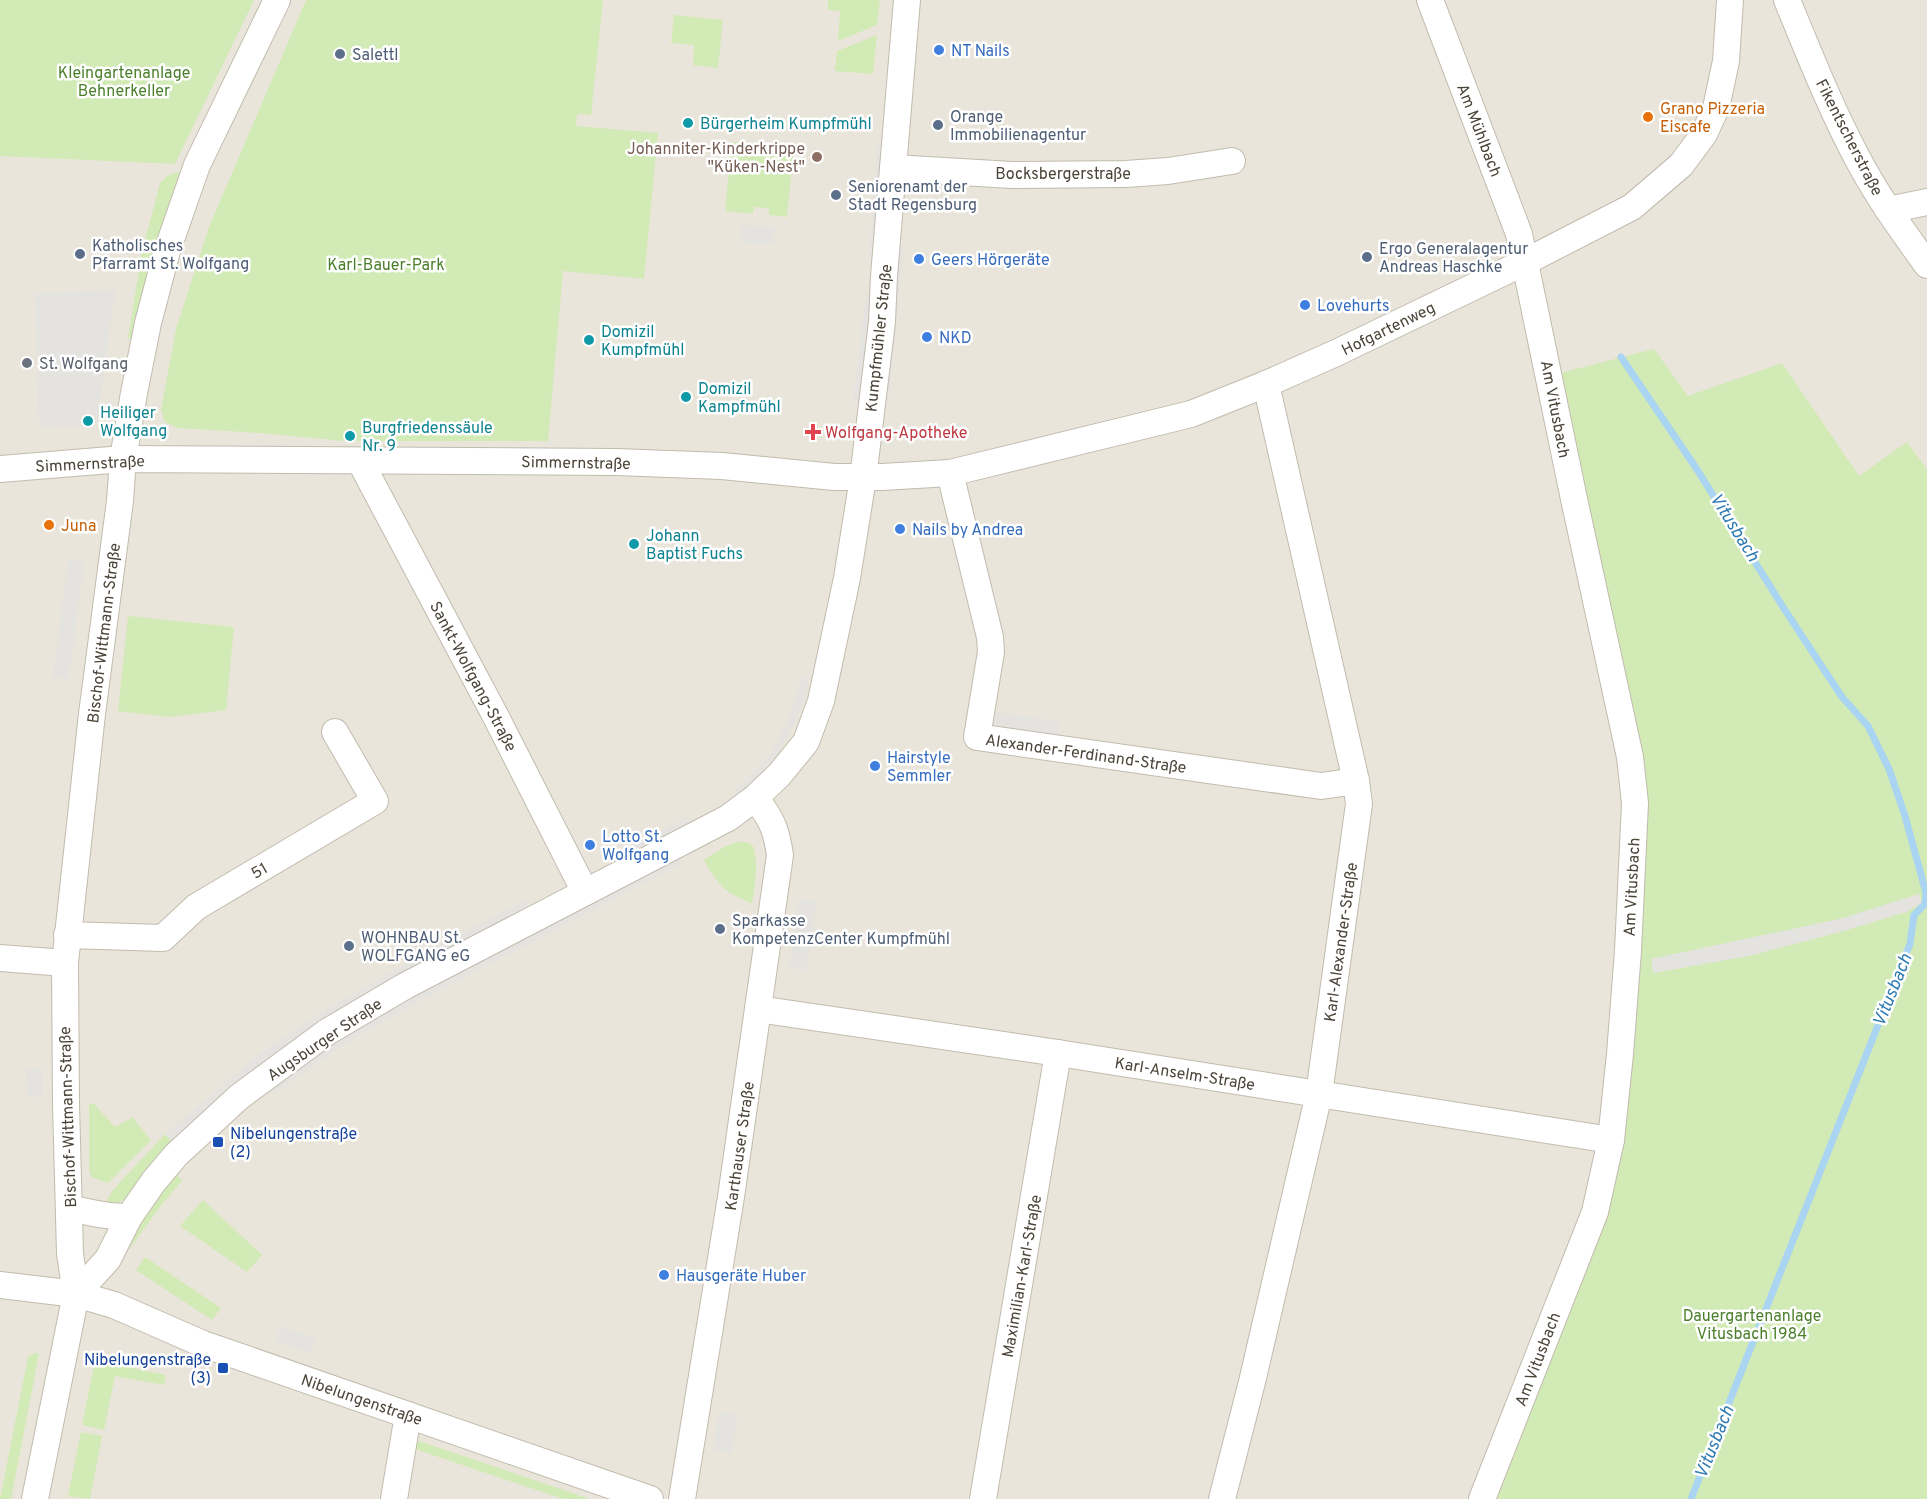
<svg xmlns="http://www.w3.org/2000/svg" width="1927" height="1499" font-family="Overpass,sans-serif">
	<style>
		.residential { fill: #eae5da }
		.green { fill: #d2eab5 }
		.parking { fill: #e5e3e0 }
		.lines { fill: none; stroke-linecap: round; stroke-linejoin: round }
		.stream { stroke: #a9d4f2; stroke-width: 7 }
		.minor-casing { stroke: #c2bbae; stroke-width: 28 }
		.minor { stroke: #fff; stroke-width: 26 }
		.shop-dot { fill: #3f7fe0; stroke: #fff; stroke-width: 2 }
		.service-dot { fill: #5c6f8a; stroke: #fff; stroke-width: 2 }
		.food-dot { fill: #e8710a; stroke: #fff; stroke-width: 2 }
		.culture-dot { fill: #0f9aa8; stroke: #fff; stroke-width: 2 }
		.education-dot { fill: #8d6e63; stroke: #fff; stroke-width: 2 }
		.worship-dot { fill: #6b7280; stroke: #fff; stroke-width: 2 }
		.health-dot { fill: #e0444e; stroke: #fff; stroke-width: 2 }
		.transit-dot { fill: #1a4fb4; stroke: #fff; stroke-width: 2 }
		.labels { text-anchor: middle; stroke-width: 5; stroke-linejoin: round; paint-order: stroke }
		.shop-label { font-size: 16px; fill: #366cbe; stroke: #fff; text-anchor: start }
		.service-label { font-size: 16px; fill: #4e5e75; stroke: #fff; text-anchor: start }
		.park-label { font-size: 16px; fill: #4a7f2a; stroke: #fff }
		.food-label { font-size: 16px; fill: #c56008; stroke: #fff; text-anchor: start }
		.culture-label { font-size: 16px; fill: #0d838f; stroke: #fff; text-anchor: start }
		.street-label { font-size: 16px; fill: #4b4439; stroke: #fff }
		.education-label { font-size: 16px; fill: #785e54; stroke: #fff; text-anchor: end }
		.worship-label { font-size: 16px; fill: #5b616d; stroke: #fff; text-anchor: start }
		.health-label { font-size: 16px; fill: #be3a42; stroke: #fff; text-anchor: start }
		.transit-label { font-size: 16px; fill: #164399; stroke: #fff; text-anchor: start }
		.water-label { font-size: 18px; font-style: italic; fill: #2e7ab2; stroke: #fff }
	</style>
	<rect width="100%" height="100%" fill="#f6f3ec"/>
	<rect class="residential" x="0" y="0" width="1927" height="1499"/>
	<g class="green">
		<polygon points="0,0 254,0 175,164 0,156"/>
		<polygon points="306,0 603,0 591,115 577,114 576,126 658,133 644,279 563,271 548,441 344,441 260,433 177,428 165,422 161,410 176,329 209,227"/>
		<polygon points="828,0 880,0 877,25 838,41 840,11 828,10"/>
		<polygon points="674,15 723,20 718,68 693,65 694,45 671,43"/>
		<polygon points="877,35 873,74 835,71 837,51"/>
		<polygon points="732,142 794,147 787,217 769,215 769,208 754,207 753,214 725,211"/>
		<polygon points="182,171 133,339 128,338 142,252 160,183 168,175"/>
		<polygon points="1654,349 1688,396 1782,363 1859,476 1907,442 1927,469 1927,1499 1496,1499 1607,1211 1616,1177 1624,1136 1647,808 1560,373"/>
		<polygon points="128,616 234,627 226,710 169,717 118,711"/>
		<path d="M738,842H747L753,846C759,863 755,885 752,903C726,894 717,884 704,860L726,846Z"/>
		<path d="M89,1104H94L115,1127C120,1123 126,1122 132,1117L151,1140L108,1183L91,1177L89,1169Z"/>
		<polygon points="165,1134 171,1141 147,1168 127,1197 120,1202 111,1205 104,1205 113,1190"/>
		<path d="M177,1175L182,1181L163,1203L128,1251C140,1222 157,1198 177,1175Z"/>
		<polygon points="203,1200 262,1255 247,1272 180,1226"/>
		<polygon points="145,1257 221,1308 212,1320 136,1270"/>
		<polygon points="34,1353 39,1354 11,1499 0,1499 28,1357"/>
		<polygon points="95,1360 166,1375 164,1385 115,1376 104,1430 82,1425"/>
		<polygon points="81,1432 102,1436 90,1499 68,1496"/>
		<polygon points="419,1441 590,1499 564,1499 412,1448"/>
	</g>
	<g class="parking">
		<polygon points="886,121 877,260 869,259 877,149"/>
		<polygon points="742,225 775,227 774,245 741,243"/>
		<polygon points="896,245 904,246 892,374 887,409 880,408"/>
		<polygon points="115,290 97,425 39,427 37,371 54,370 54,354 37,355 35,293"/>
		<polygon points="866,295 873,296 860,404 853,402"/>
		<polygon points="68,559 84,562 69,679 53,677"/>
		<polygon points="801,678 809,679 805,700 797,720 777,756 759,777 738,797 734,791 754,772 772,752 790,716"/>
		<polygon points="995,712 1059,721 1056,739 993,730"/>
		<polygon points="688,817 691,824 625,858 621,851"/>
		<polygon points="677,856 681,864 414,1004 342,1046 273,1094 269,1089 338,1040 410,997"/>
		<polygon points="1919,894 1922,903 1906,912 1844,931 1749,956 1653,973 1651,959 1843,918"/>
		<polygon points="799,899 817,901 806,970 789,968"/>
		<polygon points="525,900 529,907 321,1022 265,1060 214,1101 171,1141 165,1134 259,1054 317,1015 410,961"/>
		<polygon points="26,1069 42,1069 42,1097 27,1097"/>
		<polygon points="281,1326 315,1338 310,1353 275,1341"/>
		<polygon points="719,1412 738,1415 732,1453 713,1450"/>
	</g>
	<g class="lines">
		<polyline class="stream" points="1621,357 1698,471 1783,607 1842,697 1868,726 1889,769 1905,816 1926,893 1925,904 1914,915 1910,944 1691,1499"/>
		<g class="minor-casing">
			<g id="minor">
				<polyline points="1430,0 1519,234 1574,499 1630,757 1635,803 1628,951 1620,1054 1611,1140 1595,1212 1482,1499"/>
				<path d="M1787,0C1810,56 1832,112 1861,165C1880,200 1904,233 1927,265"/>
				<polyline points="893,168 1012,175 1126,174 1168,171 1232,161"/>
				<polyline points="1888,210 1927,202"/>
				<polyline points="360,461 495,715 585,892"/>
				<polyline points="0,469 123,459 616,462 722,466 834,477 882,477 950,473 1191,414 1266,384 1336,353 1525,262 1632,207 1681,165 1704,134 1716,108 1726,61 1730,0"/>
				<polyline points="950,473 990,637 991,652 977,737 1321,786 1356,781"/>
				<polyline points="67,935 163,938 196,907 375,801 335,732"/>
				<polyline points="0,958 65,963"/>
				<polyline points="758,1009 1058,1053 1611,1140"/>
				<path d="M70,1208C90,1213 109,1217 129,1217"/>
				<polyline points="0,1285 76,1294 114,1305 203,1344 650,1499"/>
				<polyline points="76,1294 70,1254 66,1104 65,963 92,714 120,501 123,459 134,393 148,323 167,251 197,165 277,0"/>
				<polyline points="35,1499 76,1294 108,1259 129,1217 154,1181 176,1155 239,1097 327,1032 405,986 728,818 755,798 779,775 806,742 821,701 847,578 863,478 882,322 884,276 907,0"/>
				<polyline points="394,1499 408,1415"/>
				<path d="M682,1499L731,1197L780,855C776,829 772,819 755,798"/>
				<polyline points="983,1499 1058,1053"/>
				<polyline points="1222,1499 1252,1382 1319,1094 1359,804 1356,781 1266,384"/>
			</g>
		</g>
		<use href="#minor" class="minor"/>
	</g>
	<g class="shop-dot">
		<circle cx="939" cy="50" r="6"/>
		<circle cx="919" cy="259" r="6"/>
		<circle cx="1305" cy="305" r="6"/>
		<circle cx="927" cy="337" r="6"/>
		<circle cx="900" cy="529" r="6"/>
		<circle cx="875" cy="766" r="6"/>
		<circle cx="590" cy="845" r="6"/>
		<circle cx="664" cy="1275" r="6"/>
	</g>
	<g class="service-dot">
		<circle cx="340" cy="54" r="6"/>
		<circle cx="938" cy="125" r="6"/>
		<circle cx="836" cy="195" r="6"/>
		<circle cx="80" cy="254" r="6"/>
		<circle cx="1367" cy="257" r="6"/>
		<circle cx="720" cy="929" r="6"/>
		<circle cx="349" cy="946" r="6"/>
	</g>
	<g class="food-dot">
		<circle cx="1648" cy="117" r="6"/>
		<circle cx="49" cy="525" r="6"/>
	</g>
	<g class="culture-dot">
		<circle cx="688" cy="123" r="6"/>
		<circle cx="589" cy="340" r="6"/>
		<circle cx="686" cy="397" r="6"/>
		<circle cx="88" cy="421" r="6"/>
		<circle cx="350" cy="436" r="6"/>
		<circle cx="634" cy="544" r="6"/>
	</g>
	<circle class="education-dot" cx="817" cy="157" r="6"/>
	<circle class="worship-dot" cx="27" cy="363" r="6"/>
	<path class="health-dot" d="M810 423h6v6h6v6h-6v6h-6v-6h-6v-6h6z"/>
	<g class="transit-dot">
		<rect x="212" y="1136" width="12" height="12" rx="3"/>
		<rect x="217" y="1362" width="12" height="12" rx="3"/>
	</g>
	<g class="labels">
		<g class="shop-label">
			<text x="951" y="56">NT Nails</text>
			<text x="931" y="265">Geers Hörgeräte</text>
			<text x="1317" y="311">Lovehurts</text>
			<text x="939" y="343">NKD</text>
			<text x="912" y="535">Nails by Andrea</text>
			<text x="887" y="763">Hairstyle<tspan x="887" dy="18">Semmler</tspan></text>
			<text x="602" y="842">Lotto St.<tspan x="602" dy="18">Wolfgang</tspan></text>
			<text x="676" y="1281">Hausgeräte Huber</text>
		</g>
		<g class="service-label">
			<text x="352" y="60">Salettl</text>
			<text x="950" y="122">Orange<tspan x="950" dy="18">Immobilienagentur</tspan></text>
			<text x="848" y="192">Seniorenamt der<tspan x="848" dy="18">Stadt Regensburg</tspan></text>
			<text x="92" y="251">Katholisches<tspan x="92" dy="18">Pfarramt St. Wolfgang</tspan></text>
			<text x="1379" y="254">Ergo Generalagentur<tspan x="1379" dy="18">Andreas Haschke</tspan></text>
			<text x="732" y="926">Sparkasse<tspan x="732" dy="18">KompetenzCenter Kumpfmühl</tspan></text>
			<text x="361" y="943">WOHNBAU St.<tspan x="361" dy="18">WOLFGANG eG</tspan></text>
		</g>
		<g class="park-label">
			<text x="124" y="78">Kleingartenanlage<tspan x="124" dy="18">Behnerkeller</tspan></text>
			<text x="386" y="270">Karl-Bauer-Park</text>
			<text x="1752" y="1321">Dauergartenanlage<tspan x="1752" dy="18">Vitusbach 1984</tspan></text>
		</g>
		<g class="food-label">
			<text x="1660" y="114">Grano Pizzeria<tspan x="1660" dy="18">Eiscafe</tspan></text>
			<text x="61" y="531">Juna</text>
		</g>
		<g class="culture-label">
			<text x="700" y="129">Bürgerheim Kumpfmühl</text>
			<text x="601" y="337">Domizil<tspan x="601" dy="18">Kumpfmühl</tspan></text>
			<text x="698" y="394">Domizil<tspan x="698" dy="18">Kampfmühl</tspan></text>
			<text x="100" y="418">Heiliger<tspan x="100" dy="18">Wolfgang</tspan></text>
			<text x="362" y="433">Burgfriedenssäule<tspan x="362" dy="18">Nr. 9</tspan></text>
			<text x="646" y="541">Johann<tspan x="646" dy="18">Baptist Fuchs</tspan></text>
		</g>
		<g class="street-label">
			<text transform="translate(1480 130) rotate(69)" y="6">Am Mühlbach</text>
			<text transform="translate(1850 137) rotate(63)" y="6">Fikentscherstraße</text>
			<text x="1063" y="179">Bocksbergerstraße</text>
			<text transform="translate(1388 328) rotate(-26)" y="6">Hofgartenweg</text>
			<text transform="translate(878 338) rotate(-84)" y="6">Kumpfmühler Straße</text>
			<text transform="translate(1556 409) rotate(79)" y="6">Am Vitusbach</text>
			<text transform="translate(576 462) rotate(1)" y="6">Simmernstraße</text>
			<text transform="translate(90 463) rotate(-3)" y="6">Simmernstraße</text>
			<text transform="translate(103 633) rotate(-83)" y="6">Bischof-Wittmann-Straße</text>
			<text transform="translate(474 676) rotate(62)" y="6">Sankt-Wolfgang-Straße</text>
			<text transform="translate(1086 753) rotate(8)" y="6">Alexander-Ferdinand-Straße</text>
			<text transform="translate(259 870) rotate(-30)" y="6">51</text>
			<text transform="translate(1631 887) rotate(-87)" y="6">Am Vitusbach</text>
			<text transform="translate(1340 942) rotate(-82)" y="6">Karl-Alexander-Straße</text>
			<text transform="translate(324 1039) rotate(-34)" y="6">Augsburger Straße</text>
			<text transform="translate(1185 1073) rotate(9)" y="6">Karl-Anselm-Straße</text>
			<text transform="translate(67 1117) rotate(-92)" y="6">Bischof-Wittmann-Straße</text>
			<text transform="translate(739 1146) rotate(-82)" y="6">Karthauser Straße</text>
			<text transform="translate(1021 1276) rotate(-80)" y="6">Maximilian-Karl-Straße</text>
			<text transform="translate(1537 1359) rotate(-69)" y="6">Am Vitusbach</text>
			<text transform="translate(362 1399) rotate(19)" y="6">Nibelungenstraße</text>
		</g>
		<g class="education-label">
			<text x="805" y="154">Johanniter-Kinderkrippe<tspan x="805" dy="18">"Küken-Nest"</tspan></text>
		</g>
		<g class="worship-label">
			<text x="39" y="369">St. Wolfgang</text>
		</g>
		<g class="health-label">
			<text x="825" y="438">Wolfgang-Apotheke</text>
		</g>
		<g class="transit-label">
			<text x="230" y="1139">Nibelungenstraße<tspan x="230" dy="18">(2)</tspan></text>
			<text x="211" y="1365" text-anchor="end">Nibelungenstraße<tspan x="211" dy="18">(3)</tspan></text>
		</g>
		<g class="water-label">
			<text transform="translate(1735 527) rotate(58)" y="6">Vitusbach</text>
			<text transform="translate(1892 990) rotate(-68)" y="6">Vitusbach</text>
			<text transform="translate(1714 1442) rotate(-68)" y="6">Vitusbach</text>
		</g>
	</g>
</svg>
